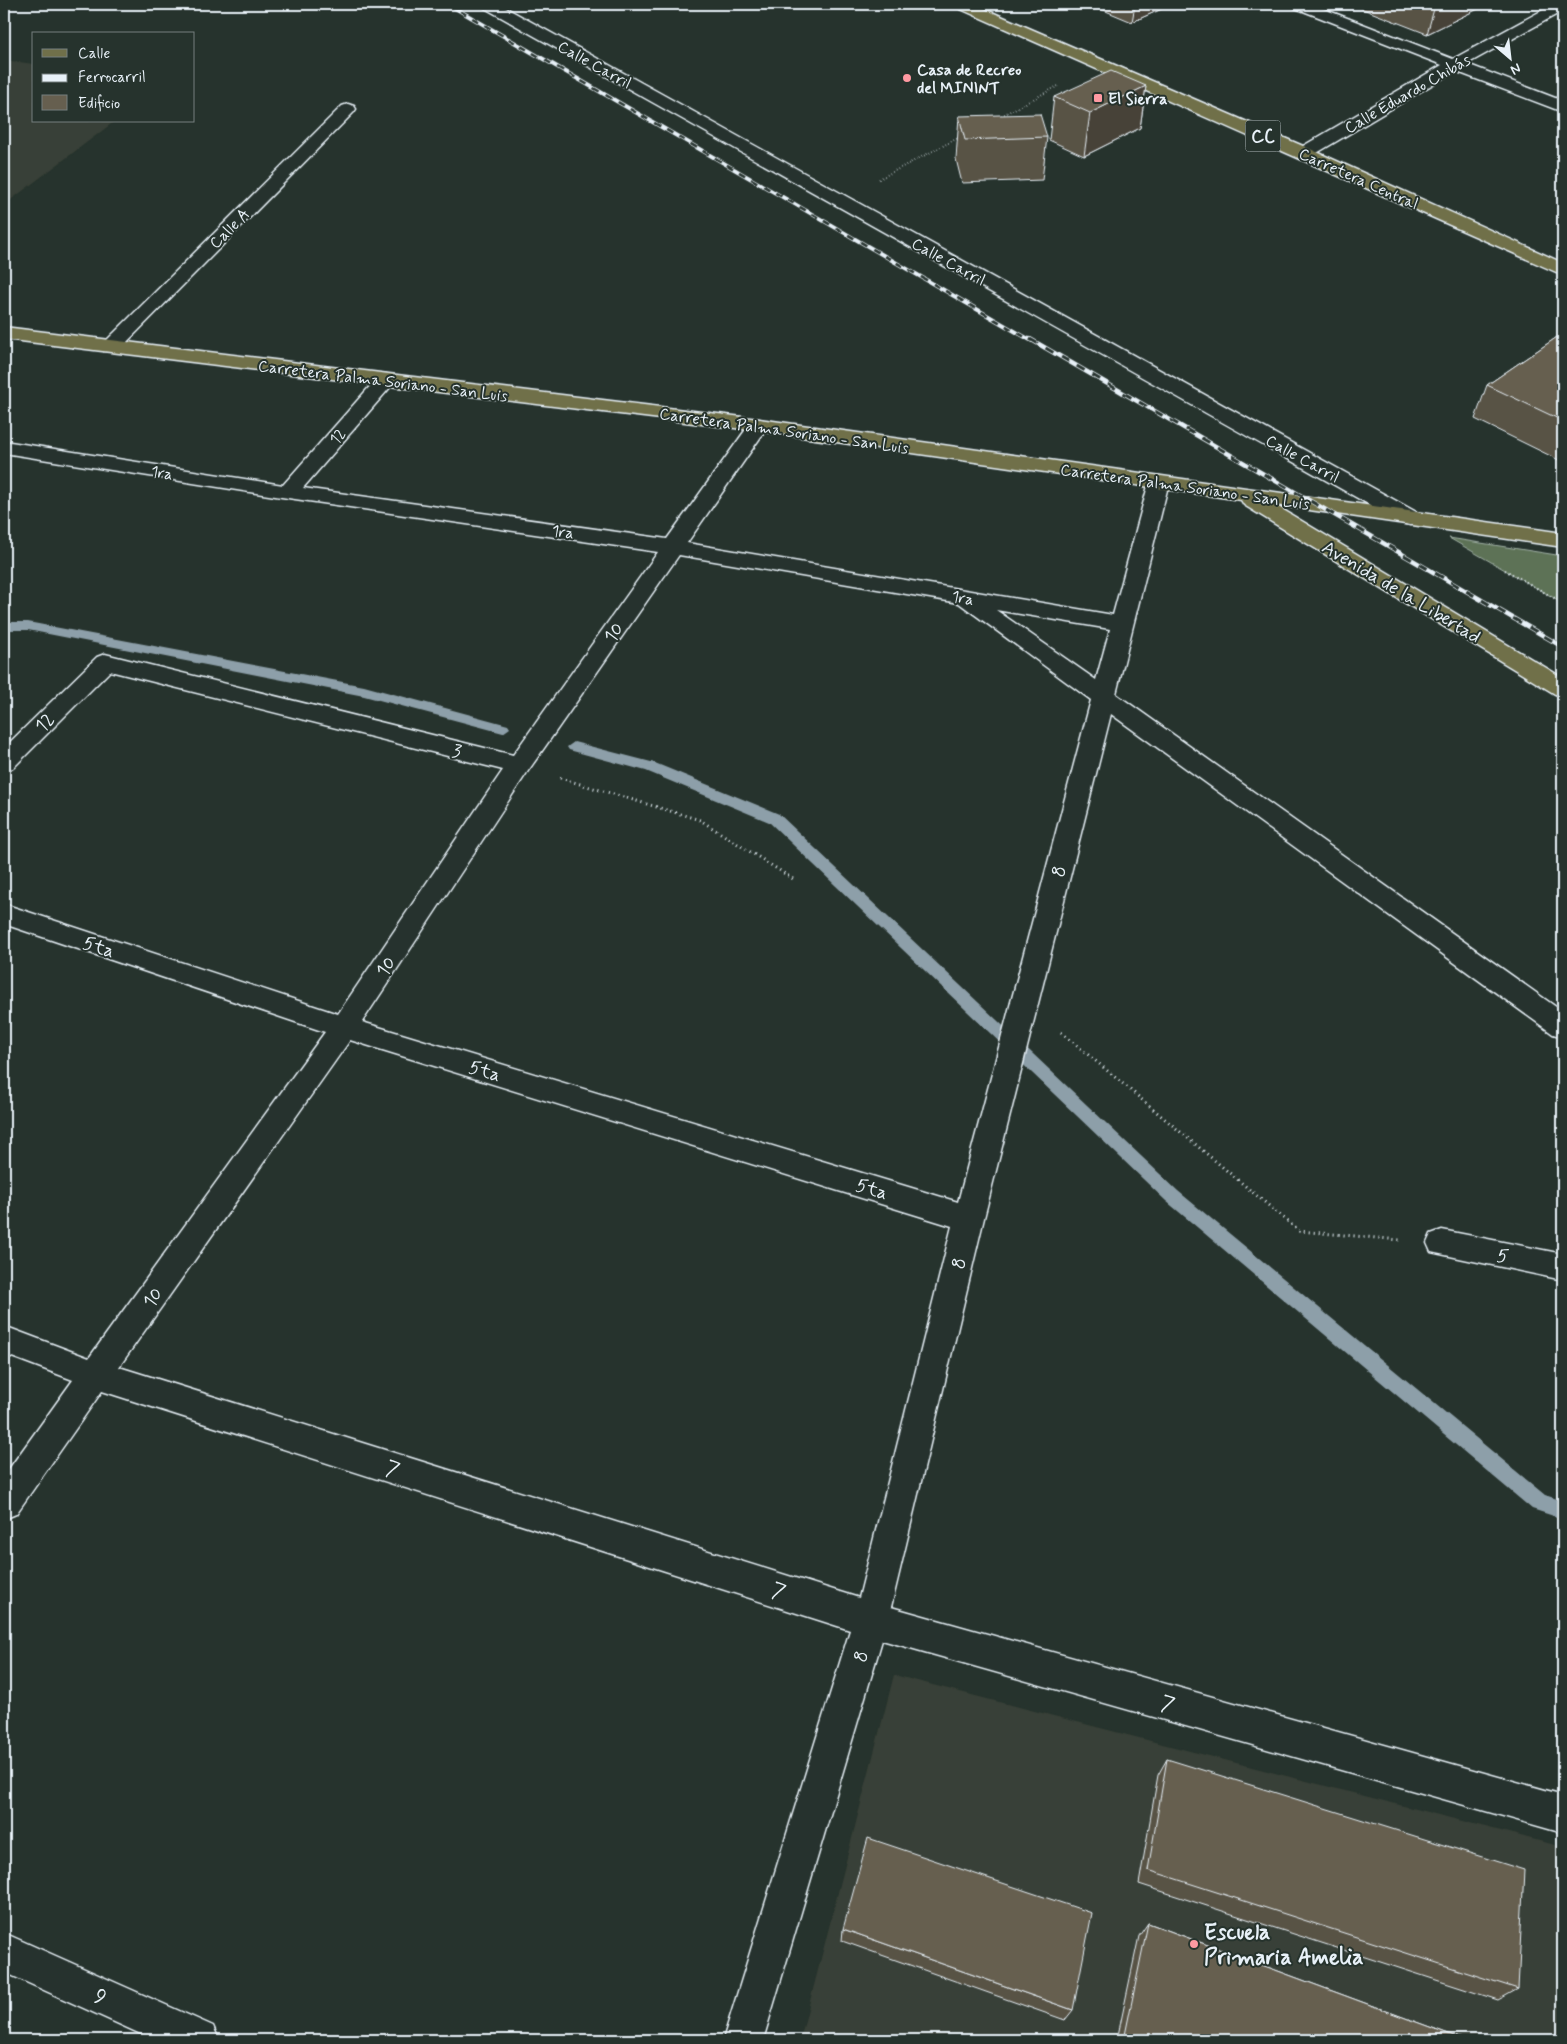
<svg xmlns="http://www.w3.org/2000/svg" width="1567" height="2044" font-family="Mynerve,sans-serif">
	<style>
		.built { fill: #394037 }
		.green { fill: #5d7256; stroke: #a2b2a7 }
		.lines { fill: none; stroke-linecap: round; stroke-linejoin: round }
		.stream { fill: #8d9fa9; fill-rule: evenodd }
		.minor-casing { stroke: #e8f1f8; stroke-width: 3 }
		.major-casing { stroke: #e8f1f8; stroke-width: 3 }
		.path-far2 { stroke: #e8f1f8; stroke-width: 2; stroke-dasharray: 0.5 2.5; stroke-linecap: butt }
		.path-far1 { stroke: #e8f1f8; stroke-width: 2.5; stroke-dasharray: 1 3; stroke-linecap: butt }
		.path { stroke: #e8f1f8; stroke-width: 3; stroke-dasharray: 1 4; stroke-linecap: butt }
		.minor { fill: #26332d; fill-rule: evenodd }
		.major { fill: #70704a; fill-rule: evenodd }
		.rail-far1-casing { stroke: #e8f1f8; stroke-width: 4 }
		.rail-casing { stroke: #e8f1f8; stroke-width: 4.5 }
		.rail-far1 { stroke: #26332d; stroke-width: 2.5; stroke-dasharray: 7; stroke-linecap: butt }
		.rail { stroke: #26332d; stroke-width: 3; stroke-dasharray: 9; stroke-linecap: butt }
		.wall { fill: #585244; stroke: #e8f1f8 }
		.shaded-wall { fill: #474237; stroke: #e8f1f8 }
		.building { fill: #665f4f; stroke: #e8f1f8 }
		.poi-dot { fill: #ff9aa2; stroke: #26332d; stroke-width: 2 }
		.labels { text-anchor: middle; stroke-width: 4; stroke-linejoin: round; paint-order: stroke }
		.far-street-label { font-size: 16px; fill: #e8f1f8; stroke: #26332d }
		.far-poi-label { font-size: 16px; font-weight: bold; fill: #e8f1f8; stroke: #26332d; text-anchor: start }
		.shield { fill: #26332d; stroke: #aeb8bb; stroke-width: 1 }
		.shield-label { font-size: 18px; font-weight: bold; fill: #e8f1f8 }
		.street-label { font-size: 19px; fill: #e8f1f8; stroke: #26332d }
		.near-street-label { font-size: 22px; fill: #e8f1f8; stroke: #26332d }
		.near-poi-label { font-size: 22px; font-weight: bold; fill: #e8f1f8; stroke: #26332d; text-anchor: start }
	</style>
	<rect width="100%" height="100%" fill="#26332d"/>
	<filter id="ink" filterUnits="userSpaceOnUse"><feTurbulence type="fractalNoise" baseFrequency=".02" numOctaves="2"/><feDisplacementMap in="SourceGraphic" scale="10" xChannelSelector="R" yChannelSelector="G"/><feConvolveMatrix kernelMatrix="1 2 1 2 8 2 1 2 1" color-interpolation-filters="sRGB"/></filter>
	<g filter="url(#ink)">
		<g class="built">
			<polygon points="4,60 34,64 34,121 115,121 4,205"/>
			<polygon points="894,1675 1563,1847 1563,2040 800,2040"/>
		</g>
		<polygon class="green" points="1449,538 1563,556 1563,603"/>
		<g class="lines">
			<g class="stream">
				<polygon points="4,622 28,622 364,686 508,725 510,728 503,733 364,696 28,630 4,630"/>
				<polygon points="574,742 655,763 779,814 1178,1191 1545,1495 1563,1501 1563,1519 1532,1509 1166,1201 769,822 646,771 569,750 567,747"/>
			</g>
			<g class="minor-casing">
				<g id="minor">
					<polygon points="481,4 499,4 1418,513 1421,518 1418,523 1410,525 1402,523 483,7"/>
					<polygon points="1291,4 1311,4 1453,59 1554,4 1563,4 1563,11 1467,64 1563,101 1563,112 1455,71 1310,157 1298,157 1296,153 1298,149 1442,65 1293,7"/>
					<polygon points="348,104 354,106 356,109 354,112 118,351 104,351 101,347 104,343 342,106"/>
					<path d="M386,374L393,376L396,380L393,384L303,488L667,539L752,421L759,419L766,421L769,425L687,543L1113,615L1149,482L1152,478L1159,476L1166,478L1169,482L1116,694L1563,1012V1037L1553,1034L1111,714L984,1218L891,1607L1563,1795V1833L882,1640L763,2040H723L850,1630L102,1391L16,1514L4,1519V1476L73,1380L4,1354V1326L89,1358L325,1032L4,924V904L338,1014L503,770L110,671L13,768L4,770V748L97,657L105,654L513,755L658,552L288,498L4,453V441L283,485L379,376ZM679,555L959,603L1091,700L958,1202L362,1022L528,771ZM996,610L1110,629L1096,680ZM350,1040L952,1226L859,1598L119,1367Z"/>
					<polygon points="1442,1230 1563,1254 1563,1280 1431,1252 1427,1243 1431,1234"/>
					<polygon points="4,1933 213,2026 219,2040 154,2040 4,1972"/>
				</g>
			</g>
			<g class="major-casing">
				<g id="major">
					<polygon points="954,4 973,4 1310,149 1563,263 1563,275 956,7"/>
					<polygon points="4,327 759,419 1563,533 1563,547 1275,505 1563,678 1563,696 1555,694 1244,505 1241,500 759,431 4,339"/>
				</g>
			</g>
			<g class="path-far2">
				<polyline points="999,117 1060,85"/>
				<polyline points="879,179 960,137"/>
			</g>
			<polyline class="path-far1" points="1505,570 1563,603"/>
			<g class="path">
				<polyline points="560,778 700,820 793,879"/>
				<polyline points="1061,1032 1299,1231 1400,1240"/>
			</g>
			<use href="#minor" class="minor"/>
			<use href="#major" class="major"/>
			<g class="rail-far1-casing">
				<polyline id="rail-far1" points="448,4 1032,341"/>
			</g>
			<g class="rail-casing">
				<polyline id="rail" points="1030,339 1563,647"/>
			</g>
			<use href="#rail-far1" class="rail-far1"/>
			<use href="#rail" class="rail"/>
		</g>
		<g class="wall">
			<polygon points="1089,4 1173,4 1132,22"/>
			<polygon points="1350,4 1488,4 1427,34"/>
			<polygon points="1146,86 1140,128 1084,156 1049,140 1054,97"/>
			<polygon points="959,116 1047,137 1042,180 962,183 956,159"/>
			<polygon points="1563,333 1563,462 1475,419 1487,385"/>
			<polygon points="1167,1759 1518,1989 1498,2000 1139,1884 1158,1775"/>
			<polygon points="1148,1923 1465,2040 1117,2040 1139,1936"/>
			<polygon points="843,1929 1073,2010 1065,2020 842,1941"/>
		</g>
		<g class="shaded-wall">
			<polygon points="1137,4 1173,4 1132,22 1135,5"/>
			<polygon points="1445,4 1488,4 1427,34 1434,9"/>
			<polygon points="1146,86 1140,128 1084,156 1090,113"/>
		</g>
		<g class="building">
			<polygon points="1420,4 1445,4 1434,9"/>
			<polygon points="1111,71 1146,86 1090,113 1054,97"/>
			<polygon points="1040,114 1047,137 965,140 959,116"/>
			<polygon points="1563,333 1563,421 1487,385"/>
			<polygon points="1167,1759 1524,1870 1518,1989 1148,1870"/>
			<polygon points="868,1838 1092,1913 1073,2010 843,1929"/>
			<polygon points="1148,1923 1465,2040 1124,2040"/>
		</g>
	</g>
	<g class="poi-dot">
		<circle cx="907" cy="78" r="5"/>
		<rect x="1093" y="93" width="10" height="10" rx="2.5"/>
		<circle cx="1194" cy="1944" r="5"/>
	</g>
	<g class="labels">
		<g class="far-street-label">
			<text transform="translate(595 64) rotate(29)" y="6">Calle Carril</text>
			<text transform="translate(1407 93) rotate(-30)" y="6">Calle Eduardo Chibás</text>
			<text transform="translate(1359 178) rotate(24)" y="6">Carretera Central</text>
			<text transform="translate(229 228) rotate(-45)" y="6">Calle A</text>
			<text transform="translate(949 261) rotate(29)" y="6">Calle Carril</text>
			<text transform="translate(383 380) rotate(7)" y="6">Carretera Palma Soriano - San Luis</text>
			<text transform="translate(784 430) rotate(8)" y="6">Carretera Palma Soriano - San Luis</text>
			<text transform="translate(337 436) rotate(-49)" y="6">12</text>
			<text transform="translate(1303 458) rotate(29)" y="6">Calle Carril</text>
			<text transform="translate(162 472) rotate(9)" y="6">1ra</text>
			<text transform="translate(1185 486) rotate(8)" y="6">Carretera Palma Soriano - San Luis</text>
			<text transform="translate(563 531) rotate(8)" y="6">1ra</text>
			<text transform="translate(963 597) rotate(10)" y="6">1ra</text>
		</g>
		<g class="far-poi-label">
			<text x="917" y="75">Casa de Recreo<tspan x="917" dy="18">del MININT</tspan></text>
			<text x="1108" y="104">El Sierra</text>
		</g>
		<rect class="shield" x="1245.5" y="120.5" width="35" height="31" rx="4"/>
		<g class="shield-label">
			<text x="1263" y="142">CC</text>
		</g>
		<g class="street-label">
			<text transform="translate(1402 591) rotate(31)" y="7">Avenida de la Libertad</text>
			<text transform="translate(613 632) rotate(-55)" y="7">10</text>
			<text transform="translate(44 722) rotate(-45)" y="7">12</text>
			<text transform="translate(457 750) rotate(14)" y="7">3</text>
			<text transform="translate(1058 871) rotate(-76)" y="7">8</text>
			<text transform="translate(99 946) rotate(18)" y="7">5ta</text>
			<text transform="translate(385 966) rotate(-56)" y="7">10</text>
			<text transform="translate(485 1070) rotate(17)" y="7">5ta</text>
			<text transform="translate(872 1188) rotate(17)" y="7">5ta</text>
			<text transform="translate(1503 1255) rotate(11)" y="7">5</text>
			<text transform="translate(958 1263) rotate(-76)" y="7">8</text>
			<text transform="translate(152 1297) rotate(-55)" y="7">10</text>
			<text transform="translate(860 1656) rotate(-73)" y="7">8</text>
		</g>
		<g class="near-street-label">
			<text transform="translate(393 1468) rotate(18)" y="8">7</text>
			<text transform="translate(779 1590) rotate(18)" y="8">7</text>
			<text transform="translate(1168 1703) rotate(16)" y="8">7</text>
			<text transform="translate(101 1996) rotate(24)" y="8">9</text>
		</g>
		<g class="near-poi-label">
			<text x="1204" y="1939">Escuela<tspan x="1204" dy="25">Primaria Amelia</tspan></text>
		</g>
	</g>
	<rect width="1567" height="2044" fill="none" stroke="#26332d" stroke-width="20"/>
	<rect x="10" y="10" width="1547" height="2024" fill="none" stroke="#e8f1f8" stroke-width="2" filter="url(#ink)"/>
	<rect x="32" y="32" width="162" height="90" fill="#26332d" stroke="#747f7e"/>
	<rect x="42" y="49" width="25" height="8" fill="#70704a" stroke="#747f7e"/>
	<text x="78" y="58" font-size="15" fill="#e8f1f8">Calle</text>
	<rect x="42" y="74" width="25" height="8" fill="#e8f1f8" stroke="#747f7e"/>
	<text x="78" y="82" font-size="15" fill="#e8f1f8">Ferrocarril</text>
	<rect x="42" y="95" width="25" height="15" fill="#665f4f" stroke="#747f7e"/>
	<text x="78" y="108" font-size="15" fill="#e8f1f8">Edificio</text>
	<g transform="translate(1510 58) rotate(152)" stroke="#26332d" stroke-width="4" paint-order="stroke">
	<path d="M0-4L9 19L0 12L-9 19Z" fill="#e8f1f8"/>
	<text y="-8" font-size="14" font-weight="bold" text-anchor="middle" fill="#e8f1f8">N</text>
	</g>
</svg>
